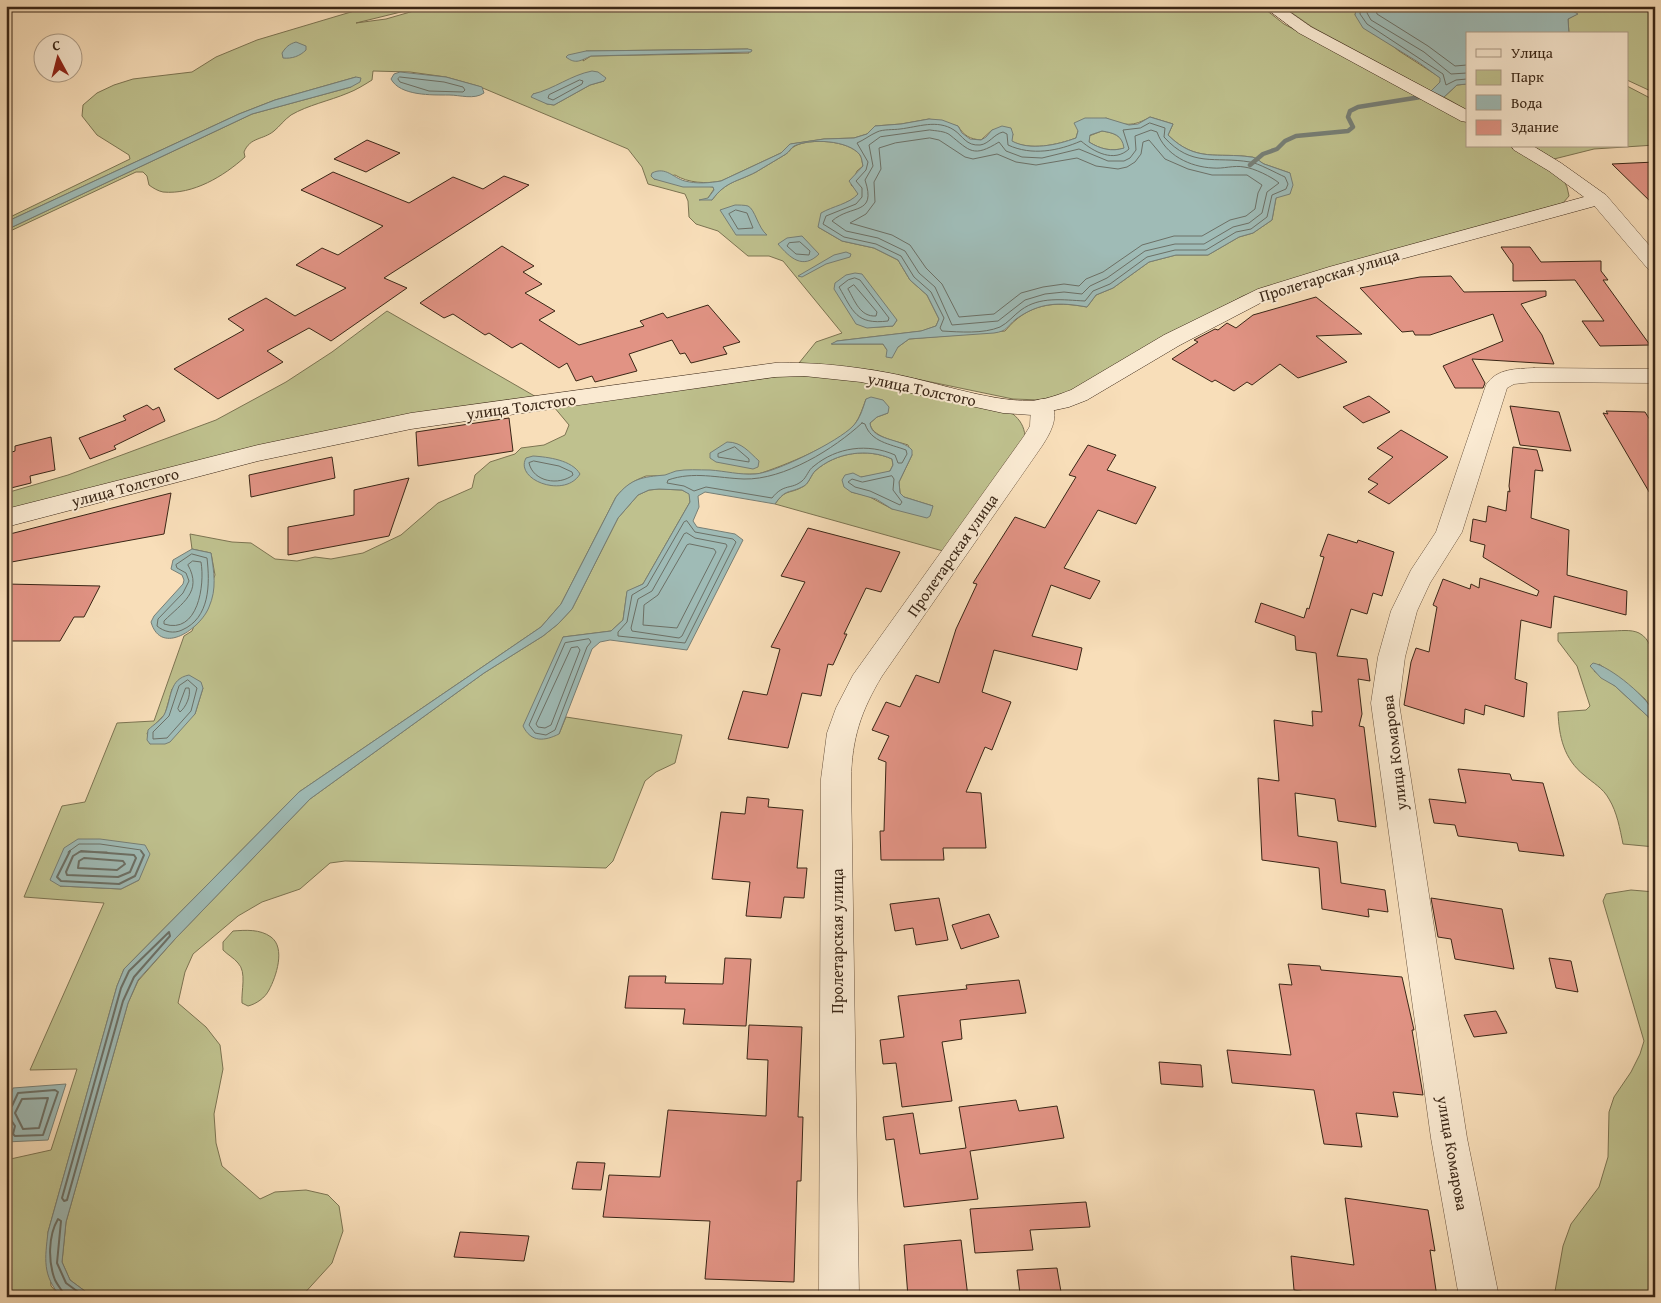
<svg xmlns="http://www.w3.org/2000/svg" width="1661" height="1303" font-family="'Gentium Book Plus',serif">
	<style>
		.green { fill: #bfc18e; stroke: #7c7452; fill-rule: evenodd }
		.water { fill: #9fbbb6; stroke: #777f76; fill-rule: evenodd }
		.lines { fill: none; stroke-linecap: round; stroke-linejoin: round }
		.shore-far1 { stroke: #6c7066; stroke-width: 1 }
		.shore { stroke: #6c7066; stroke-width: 2 }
		.stream { stroke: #777f76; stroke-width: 4.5 }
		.building { fill: #e19384; stroke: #3a2616 }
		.minor-casing { stroke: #6a543f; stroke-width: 1 }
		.tertiary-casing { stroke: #6a543f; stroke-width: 1 }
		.secondary-casing { stroke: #3a2616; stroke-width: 1 }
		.minor { fill: #faead2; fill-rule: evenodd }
		.tertiary { fill: #faead2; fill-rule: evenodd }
		.secondary { fill: #faead2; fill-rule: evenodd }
		.labels { text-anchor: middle; stroke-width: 4; stroke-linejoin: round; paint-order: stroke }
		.street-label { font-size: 16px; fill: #3a2616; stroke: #faead2 }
	</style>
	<rect width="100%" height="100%" fill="#f8deb9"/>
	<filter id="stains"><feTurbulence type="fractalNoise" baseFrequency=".004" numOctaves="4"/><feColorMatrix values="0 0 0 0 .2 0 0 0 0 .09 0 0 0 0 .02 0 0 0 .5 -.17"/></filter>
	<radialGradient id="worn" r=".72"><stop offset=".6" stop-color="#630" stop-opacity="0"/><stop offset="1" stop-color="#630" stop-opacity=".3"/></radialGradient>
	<g class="green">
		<path d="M371,6H418L409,10L356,23L386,19L431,6H1261L1284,24L1467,123V146H1510L1563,179L1567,187L1569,196L1563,203L1270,286L1243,296L1154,343L1068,393L1040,400L1013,399L873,370L799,363L816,342L842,333L783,261L769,256H748L718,231L696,224L689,217L688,201L685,194L648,184L642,167L628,149L478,86L446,77L410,72L373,71L372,80C364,85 356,90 348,93C329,101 308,105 291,115C284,120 280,126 274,131C263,140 250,137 244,152L245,157C224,176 193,195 163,192C158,191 153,188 149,185L147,176L143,172H136L6,233V230L252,114L351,87L356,77L275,100L239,114L6,222V219L130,159L129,155L97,135L82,116L83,105L97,93L114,85L133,79L192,72L216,57L257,40ZM748,49L749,53L591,56L583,61L586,51ZM604,81L590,85L554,105L547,104L533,94ZM1150,117L1173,124L1168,135C1196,163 1218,152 1251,157C1256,157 1260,162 1264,164C1273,167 1281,170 1290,173L1276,198L1272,220L1253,233L1239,237L1208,255H1176L1149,262L1113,288L1096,295L1087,307C1054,301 1028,303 1005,331L909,339L898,347L887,350L883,344H832L837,341L922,331L936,326L939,319L927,295L910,280L898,260L874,248L842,241L818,227L845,203L854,199L858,194L857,190L851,185L857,171L863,166C862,162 862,158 860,155C849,140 810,138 795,146C791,148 789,152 786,154C776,160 766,166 756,172C737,182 726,181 712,200L708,198L714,189L713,187L654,179L675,175C688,183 706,184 721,181L781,153L791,144L824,139L854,138L867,134L875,126L901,124L929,119L958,126C964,136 970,139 981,140L992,130L1013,134L1011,141C1030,151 1057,145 1076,138L1078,131L1106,118C1124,126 1133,127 1150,117ZM840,297L897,320L893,326C856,329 859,328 840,297Z"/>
		<polygon points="1282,6 1357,6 1355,15 1399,51 1441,78 1440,82 1431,91 1312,27"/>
		<polygon points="1569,6 1655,6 1655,93 1627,80 1627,34 1569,34 1568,19 1577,14 1568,9"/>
		<polygon points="1467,84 1467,110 1444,97 1457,85"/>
		<polygon points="1627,86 1650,98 1655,107 1655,145 1594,149 1554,159 1533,146 1627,146"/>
		<path d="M1102,131C1114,133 1122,135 1125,148C1111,152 1100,149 1089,142V136Z"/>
		<polygon points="387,311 538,398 6,513 6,493 68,475 216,420 286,382 332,352"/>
		<path d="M788,375L834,377L870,383L1013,414C1020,420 1024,426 1025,436L943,551L775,504C786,488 789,495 804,486C809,483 811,475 815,471C836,452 868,448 892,459L893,465L890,471C884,474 869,476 861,477L851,492L868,496L892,509L933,506L904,497L900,493L899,482L912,455L908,445C896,441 871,437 870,423L877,417L888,413L866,399C863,407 860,417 855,424C841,443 781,467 758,474L646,476C633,481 625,486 616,497L561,604L541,627L299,792L124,969L117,986L48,1232L51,1286L61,1297H6V1160L51,1150L77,1069L30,1070L104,903L24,897L62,806L85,802L117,723L154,721L184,636L192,631L215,575L211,553L192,549L190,534L232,542L251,543L275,559L297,561L315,557L331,559L363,553L401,535L438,503L472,488L475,475L490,462L515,454L521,448L544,445L565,435L569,425L554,407ZM203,688L195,714L150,744L147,733L165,714L172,689ZM139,880L121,889L60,886Z"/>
		<polygon points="659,489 682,490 690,494 690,502 643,584 627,592 623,620 611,631 563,637 559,734 566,717 682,735 675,763 656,772 645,781 613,861 606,868 345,861 330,863 300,889 262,902 238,916 193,954 185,972 178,1003 206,1027 220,1045 223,1069 214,1114 216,1143 222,1166 260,1199 275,1192 306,1190 328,1195 339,1206 343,1231 332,1263 301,1297 93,1297 70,1280 62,1262 66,1222 128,1003 138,981 175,939 310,799 484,673 543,636 558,624 572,609 618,518 638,495 649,490"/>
		<path d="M1611,631C1619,631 1631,629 1639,633C1661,644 1655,692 1655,714L1645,699L1637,692L1599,664L1594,671L1615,686L1655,723V847L1623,844C1620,829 1617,812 1609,799C1603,788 1593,783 1584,775C1564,759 1559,737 1558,712L1586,710L1590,706L1577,666L1558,641V633Z"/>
		<polygon points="1631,890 1655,892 1655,1297 1554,1297 1563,1246 1571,1224 1599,1187 1608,1157 1609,1112 1614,1097 1631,1072 1640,1054 1644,1041 1603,901 1606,894"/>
		<path d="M233,931C246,930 260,929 271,937C286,948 276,977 269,990C265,998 256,1004 248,1006L242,1003C241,991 247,972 238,963C234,958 228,955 223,950V942Z"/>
	</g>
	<g class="water">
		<polygon points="1357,6 1569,6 1569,9 1578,14 1568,19 1569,34 1467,34 1467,84 1457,85 1444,97 1431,91 1440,82 1440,78 1418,62 1363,28 1355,15"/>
		<path d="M296,42L306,46V50C300,56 292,59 283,58L282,53C286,47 289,44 296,42Z"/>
		<path d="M748,49L752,50L751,52L591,56C581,60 576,65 566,57L568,55L586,51Z"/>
		<path d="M592,71L598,72L606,78L604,81L590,85L554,105L547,104L531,97L533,94C554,89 571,75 592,71Z"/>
		<path d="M400,72L446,77L482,87L484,93C474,100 460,95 449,95C432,95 400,96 391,79L394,74Z"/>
		<polygon points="356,77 361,78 360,82 351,87 252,114 6,230 6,222 239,114 275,100"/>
		<path d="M1150,117L1173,124L1168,135C1196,163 1218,152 1251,157C1256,157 1260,162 1264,164C1273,167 1281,170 1290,173L1293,185L1290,194L1276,198L1272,220L1253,233L1239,237L1208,255H1176L1149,262L1113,288L1096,295L1087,307C1059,302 1040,302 1016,319C1006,327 1008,331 994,333L909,339L898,347L892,358L886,357L887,350L883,344H831L837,341L921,331L936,326L939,319L927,295L910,280L898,260L874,248L842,241L818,227L821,213C833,206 849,204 858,194L849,181L863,166C862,162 862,158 860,155C849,140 810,138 794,146C791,148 789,152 786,154C776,160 766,166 756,172C737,182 726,181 712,200H699L708,198L714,190L713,187H683L654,179L651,176L652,173C666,166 673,178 685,181C696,184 710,183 721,181L781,153L790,144L824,139L854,138L867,134L875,126L901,124L929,119L942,120L958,126L962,133L970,139L981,140L986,137L992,130L1002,126L1011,128L1013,134L1012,141C1030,151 1057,145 1076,138L1078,131L1074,123L1085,118H1106L1129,125L1138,124ZM1102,131C1114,133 1122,135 1124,148C1112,152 1100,149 1089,142L1090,135Z"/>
		<path d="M735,205C738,205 745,205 748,206C755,209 758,228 767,235H736L720,210Z"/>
		<path d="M802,236L819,254C803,270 790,258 778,244L787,238Z"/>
		<polygon points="846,252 851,254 850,257 826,264 802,277 798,276 834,255"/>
		<polygon points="855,273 862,274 897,320 893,326 867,328 856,324 834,289 835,283 846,275"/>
		<path d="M871,397L883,400L889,407L888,413L877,417L870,423C871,441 902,438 912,450V455L899,482L900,493L904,497L933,506L930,516L927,518L892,509L876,499L851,492L844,487L842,480L845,475L853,473L861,477L890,471L893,465L892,459C868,448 836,452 815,471C811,475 809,483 804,486C789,494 786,488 775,504L705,492L698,496L699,507L693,521L697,527L735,534L743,540L687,650L610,640L600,642L592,649L559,734C545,741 531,743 523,726L563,637L611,631L623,620L627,591L643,584L690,502L689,494L682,490L659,489L649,490L638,495L618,518L572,609L558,624L543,636L484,673L310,799L175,939L138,980L128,1003L66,1222L62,1262L70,1280L93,1297H61C42,1275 45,1259 48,1232L117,986L124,969L299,792L541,627L561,604L616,497C631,478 643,477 665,475C669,474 672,472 676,471C686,469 699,470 710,470C725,471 740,475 755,474C775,473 839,441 853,426C860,419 863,408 866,399Z"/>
		<path d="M727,442C742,442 749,452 759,461L758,467L753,469L716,462L710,458V453Z"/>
		<path d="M533,456C548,457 572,460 580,474C565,499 514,480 526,458Z"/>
		<path d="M192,549L211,553C214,572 217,589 209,607C201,628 161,657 151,622L154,616L183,584L184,580L182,575L171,569L173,560Z"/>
		<path d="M1593,663C1610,666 1650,699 1655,715C1655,718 1655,721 1655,723L1615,686L1601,678L1590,666Z"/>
		<path d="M189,675L201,682L203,688L195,714L170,742L165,744H150L147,740L148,730C154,724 162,720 165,713C172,697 169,679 189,675Z"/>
		<polygon points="78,839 100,839 145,845 150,854 139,880 121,889 60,886 50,880 64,848"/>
		<path d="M66,1084L48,1140L6,1142L10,1127C2,1114 9,1101 13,1088Z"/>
	</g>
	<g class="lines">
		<g class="shore-far1">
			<polyline points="1361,6 1360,14 1367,24 1443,74 1446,85 1456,80 1467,79"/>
			<polyline points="1367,6 1367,13 1371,20 1424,52 1451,74 1467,73"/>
			<polyline points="1375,6 1377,14 1428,46 1455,66 1467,65"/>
			<polygon points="400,77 444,82 463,87 465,90 463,92 429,91 400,82 398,79"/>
			<polygon points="580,80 583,81 582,84 553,100 548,98 549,95"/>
			<path d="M1150,123L1165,128L1164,137C1192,168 1214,156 1250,162C1258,163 1276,173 1285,177L1288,184L1286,189L1272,195L1267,217L1251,229L1236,232L1206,250H1175L1147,257L1110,284L1093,291L1085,301C1063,300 1040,296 1021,310C1014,315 1008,323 1000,327C983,334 960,332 942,331L940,328L944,318L931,292L914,277L901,256L876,244L844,237L823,224L826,216L856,204L862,197V188L856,181L866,170L868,162L857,143C864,140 870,135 877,132C883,129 894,130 900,129C918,127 937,119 954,130C963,136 966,146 980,145C989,144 994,134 1003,132L1007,134L1008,145C1032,156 1058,151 1081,141C1094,152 1114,163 1129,149L1123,130L1140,128Z"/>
			<path d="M930,130C936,131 945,131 950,135C970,151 973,158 999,142L1006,151L1022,157L1042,158L1079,149L1108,161H1124L1130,158L1136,150L1135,136L1151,130L1157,132C1165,155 1190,167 1213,168C1223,169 1234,165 1244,167C1254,168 1272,177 1279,183L1267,192L1262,213L1249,223L1233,227L1204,244H1175L1145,251L1107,278L1090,286L1082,294L1064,292L1045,294L1025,300L998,321L952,325L935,287L919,273L905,251L878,238L846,231L832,221C851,204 877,216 865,180L873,166L869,145L880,137Z"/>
			<polygon points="930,138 939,140 965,157 973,159 997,154 1016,162 1036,165 1077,158 1096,166 1118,169 1127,167 1135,162 1141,154 1143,142 1149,140 1165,159 1188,169 1212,175 1247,175 1262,185 1258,193 1255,209 1246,216 1230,220 1202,236 1174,236 1142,245 1103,272 1086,279 1079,286 1064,284 1043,287 1021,293 994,314 959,317 942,284 926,268 910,245 892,235 850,223 866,214 875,202 874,182 881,169 879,148 895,143"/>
			<polygon points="736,210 747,213 753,228 738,229 729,214"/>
			<polygon points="800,242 810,251 809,255 796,254 787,246 789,243"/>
			<path d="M855,278L860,280L889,318L888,321C856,325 853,311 839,287L848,280Z"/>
			<path d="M854,285L877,312L876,316C860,317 855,301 848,289Z"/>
			<path d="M862,423L865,424C871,442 890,444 906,450L907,454L902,463H898L895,455C868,443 837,447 814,466C808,470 807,477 802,481C791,490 784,483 772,498L706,487L694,491L684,486L667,483L668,480C694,471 717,478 744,479C784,480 834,449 862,423Z"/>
			<polygon points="735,447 749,459 749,462 718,457 718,454"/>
			<path d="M534,461L559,466L572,472L573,475C559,486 533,482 529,463Z"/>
			<polygon points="892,476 894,479 893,490 902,502 900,505 870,491 855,487 848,482 852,479 862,482"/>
			<polygon points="687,521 695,532 733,539 736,542 685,643 618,636 618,632 627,622 632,595 647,586 684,522"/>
			<polygon points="687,533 695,538 726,544 727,546 682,636 679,638 632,631 631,628 638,599 652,591 684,534"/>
			<polygon points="690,544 714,549 716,552 677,628 643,625 644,605 658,595 687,545"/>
			<path d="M192,554L207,558C210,584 210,618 182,630C174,634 164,632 157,626L158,619L183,593L189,581L186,573L177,568L176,565Z"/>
			<path d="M193,561L201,562C205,585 198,635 164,624V621C182,603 203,592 188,565Z"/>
			<polygon points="589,639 591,642 587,647 555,730 546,735 535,733 529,725 565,643"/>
			<polygon points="578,647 580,650 551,725 545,728 538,727 536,724 571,648"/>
			<polygon points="188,680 197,688 191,711 167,738 153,739 153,732 169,716 179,686"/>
			<path d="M186,688H189C191,696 186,707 180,712L178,709Z"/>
			<polyline points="68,852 79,844 100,844 141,850 142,852"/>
			<polyline points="79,852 107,852"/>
		</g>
		<g class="shore">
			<polyline points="70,851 57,877 61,881 119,884 135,876 144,855 141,851"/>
			<polygon points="81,851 134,855 136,858 130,872 118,877 67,875 66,872 73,856"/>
			<polygon points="84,858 123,861 125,864 117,870 78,868 79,861"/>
			<polygon points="169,932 170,936 134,977 123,1001 67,1200 64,1201 62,1198 121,988 129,971"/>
			<polygon points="48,1098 39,1128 23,1129 15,1113 22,1099"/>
			<polyline points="6,1108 12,1106 18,1093 55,1090 58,1092 43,1135 15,1136 13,1134 15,1126 11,1120 6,1119"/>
			<path d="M65,1297C63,1291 58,1286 55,1280C48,1262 48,1236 58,1219L61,1221L57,1263L66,1283L85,1297"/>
		</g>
		<polyline class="stream" points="1250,165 1263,154 1277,149 1285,141 1296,136 1348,131 1353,127 1348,117 1350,111 1358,107 1427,96"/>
	</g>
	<g class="building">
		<polygon points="367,140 400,153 366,172 334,159"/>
		<polygon points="1655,162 1655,206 1612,164"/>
		<polygon points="333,172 409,203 453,177 483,189 504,176 529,185 384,278 407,288 331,341 309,328 267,351 283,362 218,399 174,369 244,330 228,319 266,298 295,316 346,288 296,265 322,248 338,255 383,226 301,190"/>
		<polygon points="502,246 534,266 523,272 542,284 525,293 555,311 539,320 579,345 644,326 640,321 663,313 667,318 708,305 740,342 723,347 727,354 691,363 685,353 680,354 672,340 629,354 637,371 595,382 592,376 576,381 567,363 559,368 521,343 512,348 489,333 485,335 453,314 444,318 420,303"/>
		<polygon points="1501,247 1530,247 1541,262 1601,261 1601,271 1608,280 1603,280 1650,345 1600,346 1582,321 1604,321 1575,280 1513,281 1513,264"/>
		<polygon points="1451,276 1464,292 1546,291 1546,296 1521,304 1542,335 1554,364 1472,359 1485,383 1483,388 1455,388 1443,366 1503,341 1493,314 1430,335 1415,335 1413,331 1402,332 1360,288 1420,277"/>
		<polygon points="1316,297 1362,334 1316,336 1347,362 1298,378 1280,364 1252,385 1247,382 1234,391 1215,380 1212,382 1172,359 1198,342 1194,340 1196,339 1215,329 1218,330 1227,323 1236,328 1253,315"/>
		<polygon points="1369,396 1390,412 1363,423 1343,407"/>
		<polygon points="147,405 153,410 159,407 165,421 114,446 116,449 90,459 79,438 126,420 123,416"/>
		<polygon points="1510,406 1559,412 1571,451 1520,445"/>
		<polygon points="1606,411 1645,412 1655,428 1655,502 1603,413 1608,414"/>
		<polygon points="509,418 513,451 418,466 416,432"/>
		<polygon points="1401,430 1448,457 1389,504 1368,492 1378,484 1368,479 1393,457 1377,448"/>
		<polygon points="51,437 55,470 30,476 31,483 11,488 9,453 15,451 15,446"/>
		<polygon points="1088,445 1116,455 1107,470 1156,487 1136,524 1098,510 1064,568 1100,581 1090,599 1051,585 1032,636 1082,648 1077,670 994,650 982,692 1011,702 992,750 985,747 966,792 981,793 986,848 943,848 944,860 881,860 880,831 884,831 886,762 878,759 889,736 872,730 886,702 900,707 916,675 939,683 956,629 977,584 973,583 1015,517 1045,528 1076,477 1069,475"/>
		<polygon points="1513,447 1537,450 1543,471 1535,470 1531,518 1569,530 1567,575 1627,591 1626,615 1554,596 1551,628 1521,620 1515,679 1527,683 1524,717 1485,705 1484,715 1465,709 1464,724 1404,705 1411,662 1416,648 1429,652 1437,607 1433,605 1443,579 1470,589 1471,584 1479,588 1480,578 1537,596 1539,591 1483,557 1485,545 1470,541 1473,519 1486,522 1488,506 1506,511 1508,491 1510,492 1509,486"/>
		<polygon points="332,457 335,478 251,497 249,475"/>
		<polygon points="409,478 389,536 288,555 288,527 354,515 354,490"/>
		<polygon points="171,493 164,534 6,563 6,535"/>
		<polygon points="808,528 900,552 881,592 866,588 844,634 847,634 833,665 828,664 821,696 802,693 788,748 728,739 743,691 767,695 780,649 771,647 805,582 781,576"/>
		<polygon points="1328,534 1357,543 1358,540 1394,552 1382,596 1373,593 1367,614 1351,609 1337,656 1367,659 1370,681 1358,679 1362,714 1359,726 1364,727 1376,827 1338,821 1335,799 1295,793 1298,836 1337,842 1341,883 1385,890 1388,912 1368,909 1369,917 1322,909 1319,868 1262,860 1258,778 1279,781 1274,720 1313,726 1312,711 1322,712 1316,653 1296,650 1295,636 1255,622 1261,603 1304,618 1307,608 1309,609 1324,557 1320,556"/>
		<polygon points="6,584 100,586 84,617 74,617 60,641 6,641"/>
		<polygon points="1458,769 1510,774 1512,780 1543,783 1564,856 1519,851 1517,843 1458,836 1455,825 1434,823 1429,799 1466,803"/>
		<polygon points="747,797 769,799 768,807 803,810 797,868 807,868 804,898 784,897 781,918 746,916 750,882 712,879 721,812 745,814"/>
		<polygon points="939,898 948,940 916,945 913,928 895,931 890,904"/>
		<polygon points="1431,898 1502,909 1514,969 1455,959 1451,939 1438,937"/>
		<polygon points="989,914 999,937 961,949 952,925"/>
		<polygon points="725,958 751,959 746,1026 683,1024 685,1009 625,1008 629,976 666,976 665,983 723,984"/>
		<polygon points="1549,958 1571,961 1578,992 1556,988"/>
		<polygon points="1288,964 1320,966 1321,970 1402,977 1414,1030 1412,1030 1423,1095 1393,1092 1398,1117 1356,1113 1362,1147 1324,1144 1314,1090 1232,1083 1227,1050 1291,1055 1279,984 1292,985"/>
		<polygon points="1019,980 1026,1013 960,1020 962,1039 942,1042 952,1101 902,1107 896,1063 883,1064 880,1040 904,1037 898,996 967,989 966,985"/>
		<polygon points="1496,1011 1507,1033 1474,1037 1464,1015"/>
		<polygon points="749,1025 802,1027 798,1117 803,1117 801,1181 797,1181 794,1282 705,1279 710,1221 603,1217 609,1175 660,1177 668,1110 766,1116 768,1060 747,1059"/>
		<polygon points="1159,1062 1201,1065 1203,1087 1161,1084"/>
		<polygon points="1016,1100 1019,1111 1057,1106 1064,1138 970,1151 978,1199 904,1207 894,1139 886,1140 883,1117 913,1113 920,1154 966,1148 959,1107"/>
		<polygon points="577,1162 605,1163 601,1190 572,1189"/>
		<polygon points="1345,1198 1428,1210 1435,1251 1430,1250 1437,1297 1337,1297 1294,1290 1291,1256 1354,1265"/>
		<polygon points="1086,1202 1090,1227 1030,1230 1033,1250 975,1253 970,1209"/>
		<polygon points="460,1232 529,1236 524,1261 454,1257"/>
		<polygon points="961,1240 968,1297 908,1297 904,1245"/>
		<polygon points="1057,1268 1061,1292 1020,1294 1017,1270"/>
	</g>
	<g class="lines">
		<g class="minor-casing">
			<g id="minor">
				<path d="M1534,368L1655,369V383L1534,382L1514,384L1507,388L1462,532L1430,583L1417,611L1405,657L1399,703L1467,1138L1499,1297H1459L1431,1138L1371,703L1378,657L1391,611L1411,570L1436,532L1486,385C1497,368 1516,369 1534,368Z"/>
				<path d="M1042,399L1050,401C1060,416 1051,432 1042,446L882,676C861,711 852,738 851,779L859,1297H819L821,779L827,733L836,708L853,675L1024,436L1030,426L1031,406L1034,401Z"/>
			</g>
		</g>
		<g class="tertiary-casing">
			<polygon id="tertiary" points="1599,193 1606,195 1655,252 1655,271 1648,269 1592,203 1590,199 1592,195"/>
		</g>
		<g class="secondary-casing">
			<g id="secondary">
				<polygon points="1263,6 1281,6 1311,27 1467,110 1467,122 1461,121 1299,33"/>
				<path d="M1511,146H1533L1561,163L1606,195L1608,199L1606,203L1343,275L1272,297L1180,345L1087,400L1069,407L1032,415L1003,413L861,382L804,376L775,377L411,429L258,461L6,527V509L258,445L411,413L775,363C814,362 851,366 889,373C933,381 986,401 1031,401C1044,400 1058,395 1071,390L1164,335L1258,289L1329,267L1584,197L1549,171L1514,150Z"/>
			</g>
		</g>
		<use href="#minor" class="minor"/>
		<use href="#tertiary" class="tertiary"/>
		<use href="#secondary" class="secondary"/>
	</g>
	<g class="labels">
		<g class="street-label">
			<text transform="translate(1329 275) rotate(-17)" y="6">Пролетарская улица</text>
			<text transform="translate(922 389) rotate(12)" y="6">улица Толстого</text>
			<text transform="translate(521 406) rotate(-8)" y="6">улица Толстого</text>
			<text transform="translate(125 487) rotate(-15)" y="6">улица Толстого</text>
			<text transform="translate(952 555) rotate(-55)" y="6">Пролетарская улица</text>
			<text transform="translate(1394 753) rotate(-97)" y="6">улица Комарова</text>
			<text transform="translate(837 941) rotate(-90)" y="6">Пролетарская улица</text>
			<text transform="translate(1453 1153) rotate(80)" y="6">улица Комарова</text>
		</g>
	</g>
	<rect width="1661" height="1303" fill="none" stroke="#f8deb9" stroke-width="25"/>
	<rect x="8" y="8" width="1646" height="1288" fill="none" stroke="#3a2616" stroke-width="2.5"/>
	<rect x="12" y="12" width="1636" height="1278" fill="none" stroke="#3a2616"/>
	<rect x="1466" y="32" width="162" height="115" fill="#faead2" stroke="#ad9c87"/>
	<rect x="1476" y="49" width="25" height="8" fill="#faead2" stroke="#ad9c87"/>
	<text x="1511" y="58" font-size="15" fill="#3a2616">Улица</text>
	<rect x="1476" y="70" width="25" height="15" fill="#bfc18e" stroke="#ad9c87"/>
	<text x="1511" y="82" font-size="15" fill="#3a2616">Парк</text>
	<rect x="1476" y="95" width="25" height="15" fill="#9fbbb6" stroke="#ad9c87"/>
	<text x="1511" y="108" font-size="15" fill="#3a2616">Вода</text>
	<rect x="1476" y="120" width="25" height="15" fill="#e19384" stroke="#ad9c87"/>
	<text x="1511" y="132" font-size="15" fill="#3a2616">Здание</text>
	<g transform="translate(58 58) rotate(353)"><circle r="24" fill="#faead2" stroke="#ad9c87"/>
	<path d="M0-4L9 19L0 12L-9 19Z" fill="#8f2418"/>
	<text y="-8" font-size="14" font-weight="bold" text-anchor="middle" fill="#3a2616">С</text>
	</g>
	<rect width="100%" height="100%" filter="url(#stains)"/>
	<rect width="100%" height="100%" fill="url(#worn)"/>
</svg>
